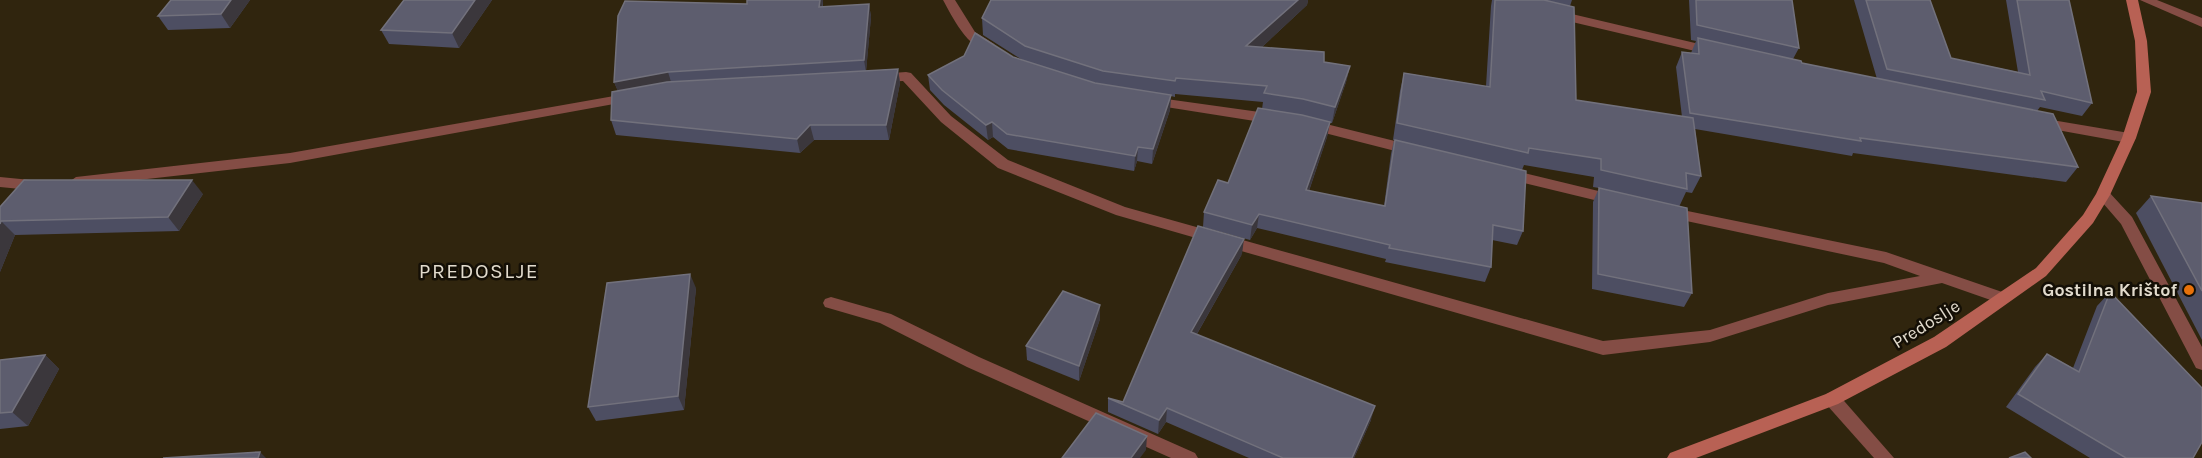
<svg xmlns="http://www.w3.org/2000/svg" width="2202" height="458" font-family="Karla,sans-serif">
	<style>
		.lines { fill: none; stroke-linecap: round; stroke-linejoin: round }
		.lane { fill: #844d45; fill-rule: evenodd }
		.street { fill: #844d45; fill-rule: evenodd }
		.secondary { fill: #b86154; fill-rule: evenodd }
		.wall { fill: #4d4e62 }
		.shaded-wall { fill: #3b373c }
		.building { fill: #5d5d6e; stroke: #72717c; stroke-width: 1.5 }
		.food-dot { fill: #e8710a; stroke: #140f06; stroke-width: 2 }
		.labels { text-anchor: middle; stroke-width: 5; stroke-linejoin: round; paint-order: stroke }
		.poi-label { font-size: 18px; font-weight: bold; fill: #e2dbcd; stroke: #140f06; text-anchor: end }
		.street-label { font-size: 18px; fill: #e2dbcd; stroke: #140f06 }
		.quarter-label { font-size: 21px; letter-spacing: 1.5px; fill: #e2dbcd; stroke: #140f06 }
	</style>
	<rect width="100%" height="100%" fill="#30250e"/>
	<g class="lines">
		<g class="lane">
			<path d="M943,0H955L975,32L994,44L995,47L994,50C970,55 952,16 943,0Z"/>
			<polygon points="906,72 911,73 951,116 1008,160 1125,207 1603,341 1710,330 1828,293 1920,276 1884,263 1663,216 1661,212 1668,207 1886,252 2008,294 2010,298 2008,302 2002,304 1942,283 1828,305 1710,342 1603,355 1116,215 998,168 941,122 903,81 879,82 872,78 879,74"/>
			<polygon points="631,93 638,97 636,100 290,163 76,187 69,182 76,177 290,153"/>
			<polygon points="1152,97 1274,114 1281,119 1274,124 1147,104 1145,101"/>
			<polygon points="1310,120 1411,145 1418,150 1411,155 1305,128 1303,125"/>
			<polygon points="1508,169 1615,195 1622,200 1615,205 1503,178 1501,174"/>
			<polygon points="0,177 41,181 48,186 41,191 0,187"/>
			<polygon points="2103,190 2108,191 2132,217 2202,347 2202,370 2196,368 2121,224 2096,195"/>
		</g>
		<g class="street">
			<polygon points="2140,0 2157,0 2202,18 2202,27"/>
			<polygon points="1555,10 1712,47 1718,51 1712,55 1551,17 1551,11"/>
			<polygon points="2040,118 2129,133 2136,138 2129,143 2035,126 2033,123 2035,120"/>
			<polygon points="831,297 891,314 979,357 1195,453 1198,458 1171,458 967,367 880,323 825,307 823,303 825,299"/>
			<polygon points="1832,392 1838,394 1894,458 1874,458 1826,404 1824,399 1826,394"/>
		</g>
		<polygon class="secondary" points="2126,0 2138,0 2147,41 2151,92 2136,138 2110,195 2093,223 2046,276 1946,347 1838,404 1696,458 1667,458 1670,453 1826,394 1934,337 2036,268 2083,215 2096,194 2122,138 2137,92 2135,41"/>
	</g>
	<g class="wall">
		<polygon points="250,0 230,28 168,30 158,16"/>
		<polygon points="404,0 492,0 459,48 389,44 381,30"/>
		<polygon points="991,0 1308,0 1307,5 1261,48 1324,62 1350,66 1346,82 1332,123 1330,123 1327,137 1309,191 1384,206 1391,154 1394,140 1393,140 1400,91 1404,73 1486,86 1491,6 1492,0 1572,0 1570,6 1576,100 1682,117 1676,67 1682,52 1691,53 1696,41 1691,40 1689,0 1792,0 1799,48 1793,59 1802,63 1877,79 1854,0 1930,0 1951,58 2018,72 2006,0 2069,0 2092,103 2082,116 2040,107 2037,111 2078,167 2066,182 1853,153 1852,156 1695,129 1701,176 1692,193 1686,192 1679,207 1692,293 1684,307 1592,289 1593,202 1599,188 1593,187 1594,177 1524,165 1522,170 1523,231 1517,245 1492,240 1491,267 1485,282 1385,262 1386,259 1257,228 1250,240 1203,227 1204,212 1228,183 1262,109 1263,102 1175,94 1175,97 1171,96 1170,110 1152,164 1137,161 1134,171 1008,149 993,137 988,140 944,105 930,90 928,75 1013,57 1024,61 983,35 982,18"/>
		<polygon points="823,1 823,7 869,4 871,17 866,71 898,69 900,83 889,140 814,140 800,153 616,135 611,120 618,91 614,82 747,4"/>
		<polygon points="203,194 179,231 15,235 0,272 0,207"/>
		<polygon points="2151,196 2202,203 2202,340 2136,213"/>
		<polygon points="1242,254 1197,334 1371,420 1354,458 1249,458 1166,422 1158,434 1108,412 1108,398 1123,402"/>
		<polygon points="696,288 684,410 596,421 588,407"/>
		<polygon points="2110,292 2193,458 2090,458 2006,407 2035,367 2047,354 2073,368 2097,306"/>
		<polygon points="1100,319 1079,381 1027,360 1026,346"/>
		<polygon points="45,355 59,369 28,426 0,429 0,360"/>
	</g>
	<g class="shaded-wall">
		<polygon points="231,0 250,0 230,28 221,14"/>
		<polygon points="475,0 492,0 459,48 452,33"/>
		<polygon points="820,0 823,0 823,1 821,19 819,7"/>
		<polygon points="1298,0 1308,0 1307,5 1245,63 1246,46"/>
		<polygon points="869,4 871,17 866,72 864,60"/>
		<polygon points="1350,66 1346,82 1332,123 1335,107"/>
		<polygon points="898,69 900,83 889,140 886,125"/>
		<polygon points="668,72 672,85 619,94 614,82"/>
		<polygon points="1171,95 1170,110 1152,164 1153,149"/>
		<polygon points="992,122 993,137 988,140 986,125"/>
		<polygon points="1330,122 1327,137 1304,205 1306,190"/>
		<polygon points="810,125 814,140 800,153 797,139"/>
		<polygon points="1138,147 1137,161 1134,171 1135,156"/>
		<polygon points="192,180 203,194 179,231 168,217"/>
		<polygon points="1259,214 1257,228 1250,240 1252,225"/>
		<polygon points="1,221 15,235 0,272 0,224"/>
		<polygon points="1244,239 1242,254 1190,346 1191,332"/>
		<polygon points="690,274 696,288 684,410 678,396"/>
		<polygon points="1100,305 1100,319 1079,381 1079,366"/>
		<polygon points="45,355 59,369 28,426 12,412"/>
		<polygon points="1375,406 1371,420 1354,458 1352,458"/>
		<polygon points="1167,408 1166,422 1158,434 1159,420"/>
		<polygon points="1147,436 1146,450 1140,458 1131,458"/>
		<polygon points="260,452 266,458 258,458"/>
	</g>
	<g class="building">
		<polygon points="171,0 231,0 221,14 158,16"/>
		<polygon points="404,0 475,0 452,33 381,30"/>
		<polygon points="747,0 820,0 819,7 869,4 864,60 668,72 614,82 618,16 625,1 747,4"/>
		<polygon points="991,0 1298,0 1246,46 1324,52 1324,62 1350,66 1335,107 1303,99 1264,93 1267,86 1176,78 1175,81 1103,71 1025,46 982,18"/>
		<polygon points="1495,0 1544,0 1574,7 1576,100 1693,118 1701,176 1686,173 1687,189 1601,170 1601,159 1529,148 1528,153 1397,123 1404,73 1490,87"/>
		<polygon points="1696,0 1792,0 1799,48 1697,25"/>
		<polygon points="1866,0 1930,0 1951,58 2030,75 2017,0 2069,0 2092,103 2041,91 2045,100 1887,69"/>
		<polygon points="975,33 1013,57 1095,83 1171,95 1153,149 1138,147 1135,156 1007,134 992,122 986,125 942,90 928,75 964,56"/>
		<polygon points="1698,38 1801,61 1802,63 2053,114 2078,167 1860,138 1861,141 1690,113 1682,52 1699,54"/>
		<polygon points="898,69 886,125 810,125 797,139 611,120 612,92 667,82"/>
		<polygon points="1258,108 1302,115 1330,122 1306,190 1385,206 1395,140 1526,171 1523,231 1493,225 1491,267 1389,248 1390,245 1259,214 1252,225 1204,212 1218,180 1228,183"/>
		<polygon points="24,180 192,180 168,217 1,221 0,224 0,207"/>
		<polygon points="1599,188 1687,208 1692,293 1598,274"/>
		<polygon points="2151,196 2202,203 2202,291"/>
		<polygon points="1198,226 1244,239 1191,332 1375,406 1352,458 1283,458 1167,408 1159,420 1108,398 1123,402"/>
		<polygon points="690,274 678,396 588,407 607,283"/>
		<polygon points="1063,291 1100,305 1079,366 1026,346"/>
		<polygon points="2110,292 2202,388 2202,442 2193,458 2126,458 2018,394 2047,354 2079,372"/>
		<polygon points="45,355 12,412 0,413 0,360"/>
		<polygon points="1096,413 1147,436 1131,458 1062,458"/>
		<polygon points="260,452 258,458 163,458"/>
		<polygon points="2025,452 2031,458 2009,458"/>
	</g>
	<circle class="food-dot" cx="2189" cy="290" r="6"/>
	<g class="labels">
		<g class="poi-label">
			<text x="2177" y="296">Gostilna Krištof</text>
		</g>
		<g class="street-label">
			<text transform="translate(1926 324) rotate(-32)" y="6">Predoslje</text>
		</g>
		<g class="quarter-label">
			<text x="479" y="278">PREDOSLJE</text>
		</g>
	</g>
</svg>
